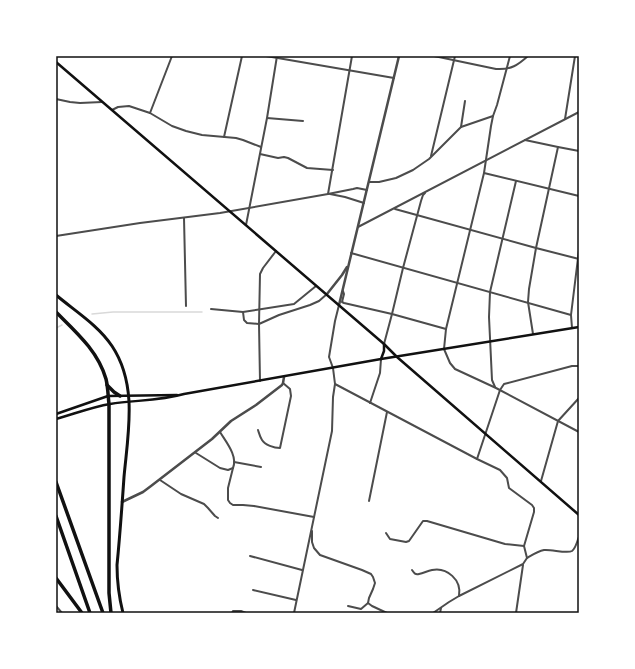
<svg xmlns="http://www.w3.org/2000/svg" width="635" height="669" font-family="Rubik,sans-serif">
	<style>
		.lines { fill: none; stroke-linecap: round; stroke-linejoin: round }
		.stream { stroke: #d9d9d9; stroke-width: 1.5 }
		.minor { stroke: #4c4c4c; stroke-width: 2 }
		.tertiary { stroke: #4c4c4c; stroke-width: 2.5 }
		.secondary { stroke: #111; stroke-width: 2.5 }
		.primary { stroke: #111; stroke-width: 3 }
		.motorway { stroke: #111; stroke-width: 3.5 }
		.neatline { fill: none; stroke: #111; stroke-width: 1.5 }
	</style>
	<rect width="100%" height="100%" fill="#fff"/>
	<g class="lines">
		<g class="stream">
			<polyline points="92,314 113,312 202,312"/>
			<polyline points="56,328 62,325"/>
		</g>
		<g class="minor">
			<polyline points="266,56 394,78"/>
			<path d="M434,56L496,69C511,70 518,65 528,56"/>
			<polyline points="56,99 70,102 80,103 102,102"/>
			<polyline points="112,110 118,107 129,106 150,113 172,126 186,131 202,135 236,138 243,140 261,147"/>
			<polyline points="150,113 172,56"/>
			<polyline points="493,116 491,126 484,173 446,329 444,349 450,363 455,369 496,388 579,432"/>
			<polyline points="267,118 303,121"/>
			<polyline points="565,119 575,56"/>
			<polyline points="461,127 465,101"/>
			<polyline points="224,137 242,56"/>
			<polyline points="525,140 558,147 579,151"/>
			<polyline points="260,154 278,158 284,157 288,158 307,168 333,170"/>
			<polyline points="431,156 455,56"/>
			<polyline points="484,173 579,196"/>
			<polyline points="369,182 379,182 396,178 413,170 429,159 461,127 493,116 497,105 510,56"/>
			<polyline points="328,194 352,56"/>
			<polyline points="330,194 345,197 364,203"/>
			<polyline points="395,209 536,248 579,259"/>
			<polyline points="184,218 186,306"/>
			<polyline points="246,225 267,118 277,56"/>
			<polyline points="358,227 579,112"/>
			<polyline points="56,236 140,223 220,213 328,194 353,189 357,188 367,190"/>
			<polyline points="351,253 571,315"/>
			<polyline points="343,291 344,294 342,302 344,303 392,314 446,329"/>
			<polyline points="211,309 243,312 244,320 247,323 259,324 279,315 310,305 319,301 327,294"/>
			<polyline points="243,312 294,304 316,286"/>
			<polyline points="572,328 571,315 579,250"/>
			<polyline points="533,334 528,302 529,289 536,248 558,147"/>
			<polyline points="384,344 392,314 403,268 421,201 423,195 425,193"/>
			<polyline points="260,381 259,324 260,274 263,268 276,251"/>
			<polyline points="335,384 477,459 500,470 507,478 509,488 532,505 534,508 534,512 524,546 527,558 523,564 459,596 449,602 433,613"/>
			<polyline points="495,387 492,380 489,317 490,292 516,181"/>
			<polyline points="370,403 380,373 381,359"/>
			<path d="M258,430C259,433 260,437 262,440C265,445 274,448 280,448L291,396L290,389L283,383"/>
			<path d="M196,453L220,468L228,470L233,468C238,456 226,442 220,432"/>
			<polyline points="477,459 500,390 504,384 572,366 579,366"/>
			<polyline points="234,462 261,467"/>
			<polyline points="233,468 228,488 228,500 230,503 233,505 243,505 254,506 314,517"/>
			<polyline points="160,480 181,494 204,504 208,508 215,516 218,518"/>
			<polyline points="541,481 558,421 579,398"/>
			<polyline points="369,501 387,412"/>
			<polyline points="312,531 312,542 314,548 320,555 362,570 371,574 373,577 375,583 373,589 369,598 368,603 372,606 387,613"/>
			<polyline points="386,533 390,539 406,542 409,541 423,521 427,521 505,544 524,546"/>
			<polyline points="250,556 302,570"/>
			<path d="M527,558C532,555 538,551 544,550C551,549 567,554 572,551C576,548 577,541 579,537"/>
			<path d="M412,570C414,573 415,575 419,574C424,573 427,571 432,570C447,567 462,580 459,596"/>
			<polyline points="253,590 296,600"/>
			<polyline points="56,606 62,613"/>
			<polyline points="348,606 361,609 368,603"/>
			<polyline points="232,613 233,611 241,611 246,613"/>
			<polyline points="294,613 332,431 333,397 335,384 333,368 329,357 335,321 339,305"/>
			<polyline points="440,613 441,608"/>
			<polyline points="516,613 523,565"/>
		</g>
		<g class="tertiary">
			<polyline points="327,294 342,275 347,267"/>
			<polyline points="339,305 399,56"/>
			<polyline points="122,502 143,492 151,486 212,439 231,421 256,405 282,385 283,383 284,377"/>
		</g>
		<g class="secondary">
			<polyline points="56,62 384,344 397,357 579,515"/>
			<polyline points="381,359 384,351 384,344"/>
			<polyline points="56,414 108,396 177,395"/>
			<path d="M56,419C74,414 92,407 110,404C135,400 159,401 184,394L381,359L579,327"/>
		</g>
		<path class="primary" d="M56,295C75,311 98,325 112,346C138,385 128,433 124,477C122,506 120,535 117,565C117,581 119,597 123,613"/>
		<g class="motorway">
			<path d="M56,312C76,332 98,351 106,379C108,387 108,396 109,404V593L111,613"/>
			<polyline points="107,385 114,392 120,396"/>
			<polyline points="56,482 103,613"/>
			<polyline points="56,516 90,613"/>
			<polyline points="56,578 82,613"/>
		</g>
	</g>
	<rect width="635" height="669" fill="none" stroke="#ffffff" stroke-width="114"/>
	<rect x="57" y="57" width="521" height="555" class="neatline"/>
</svg>
